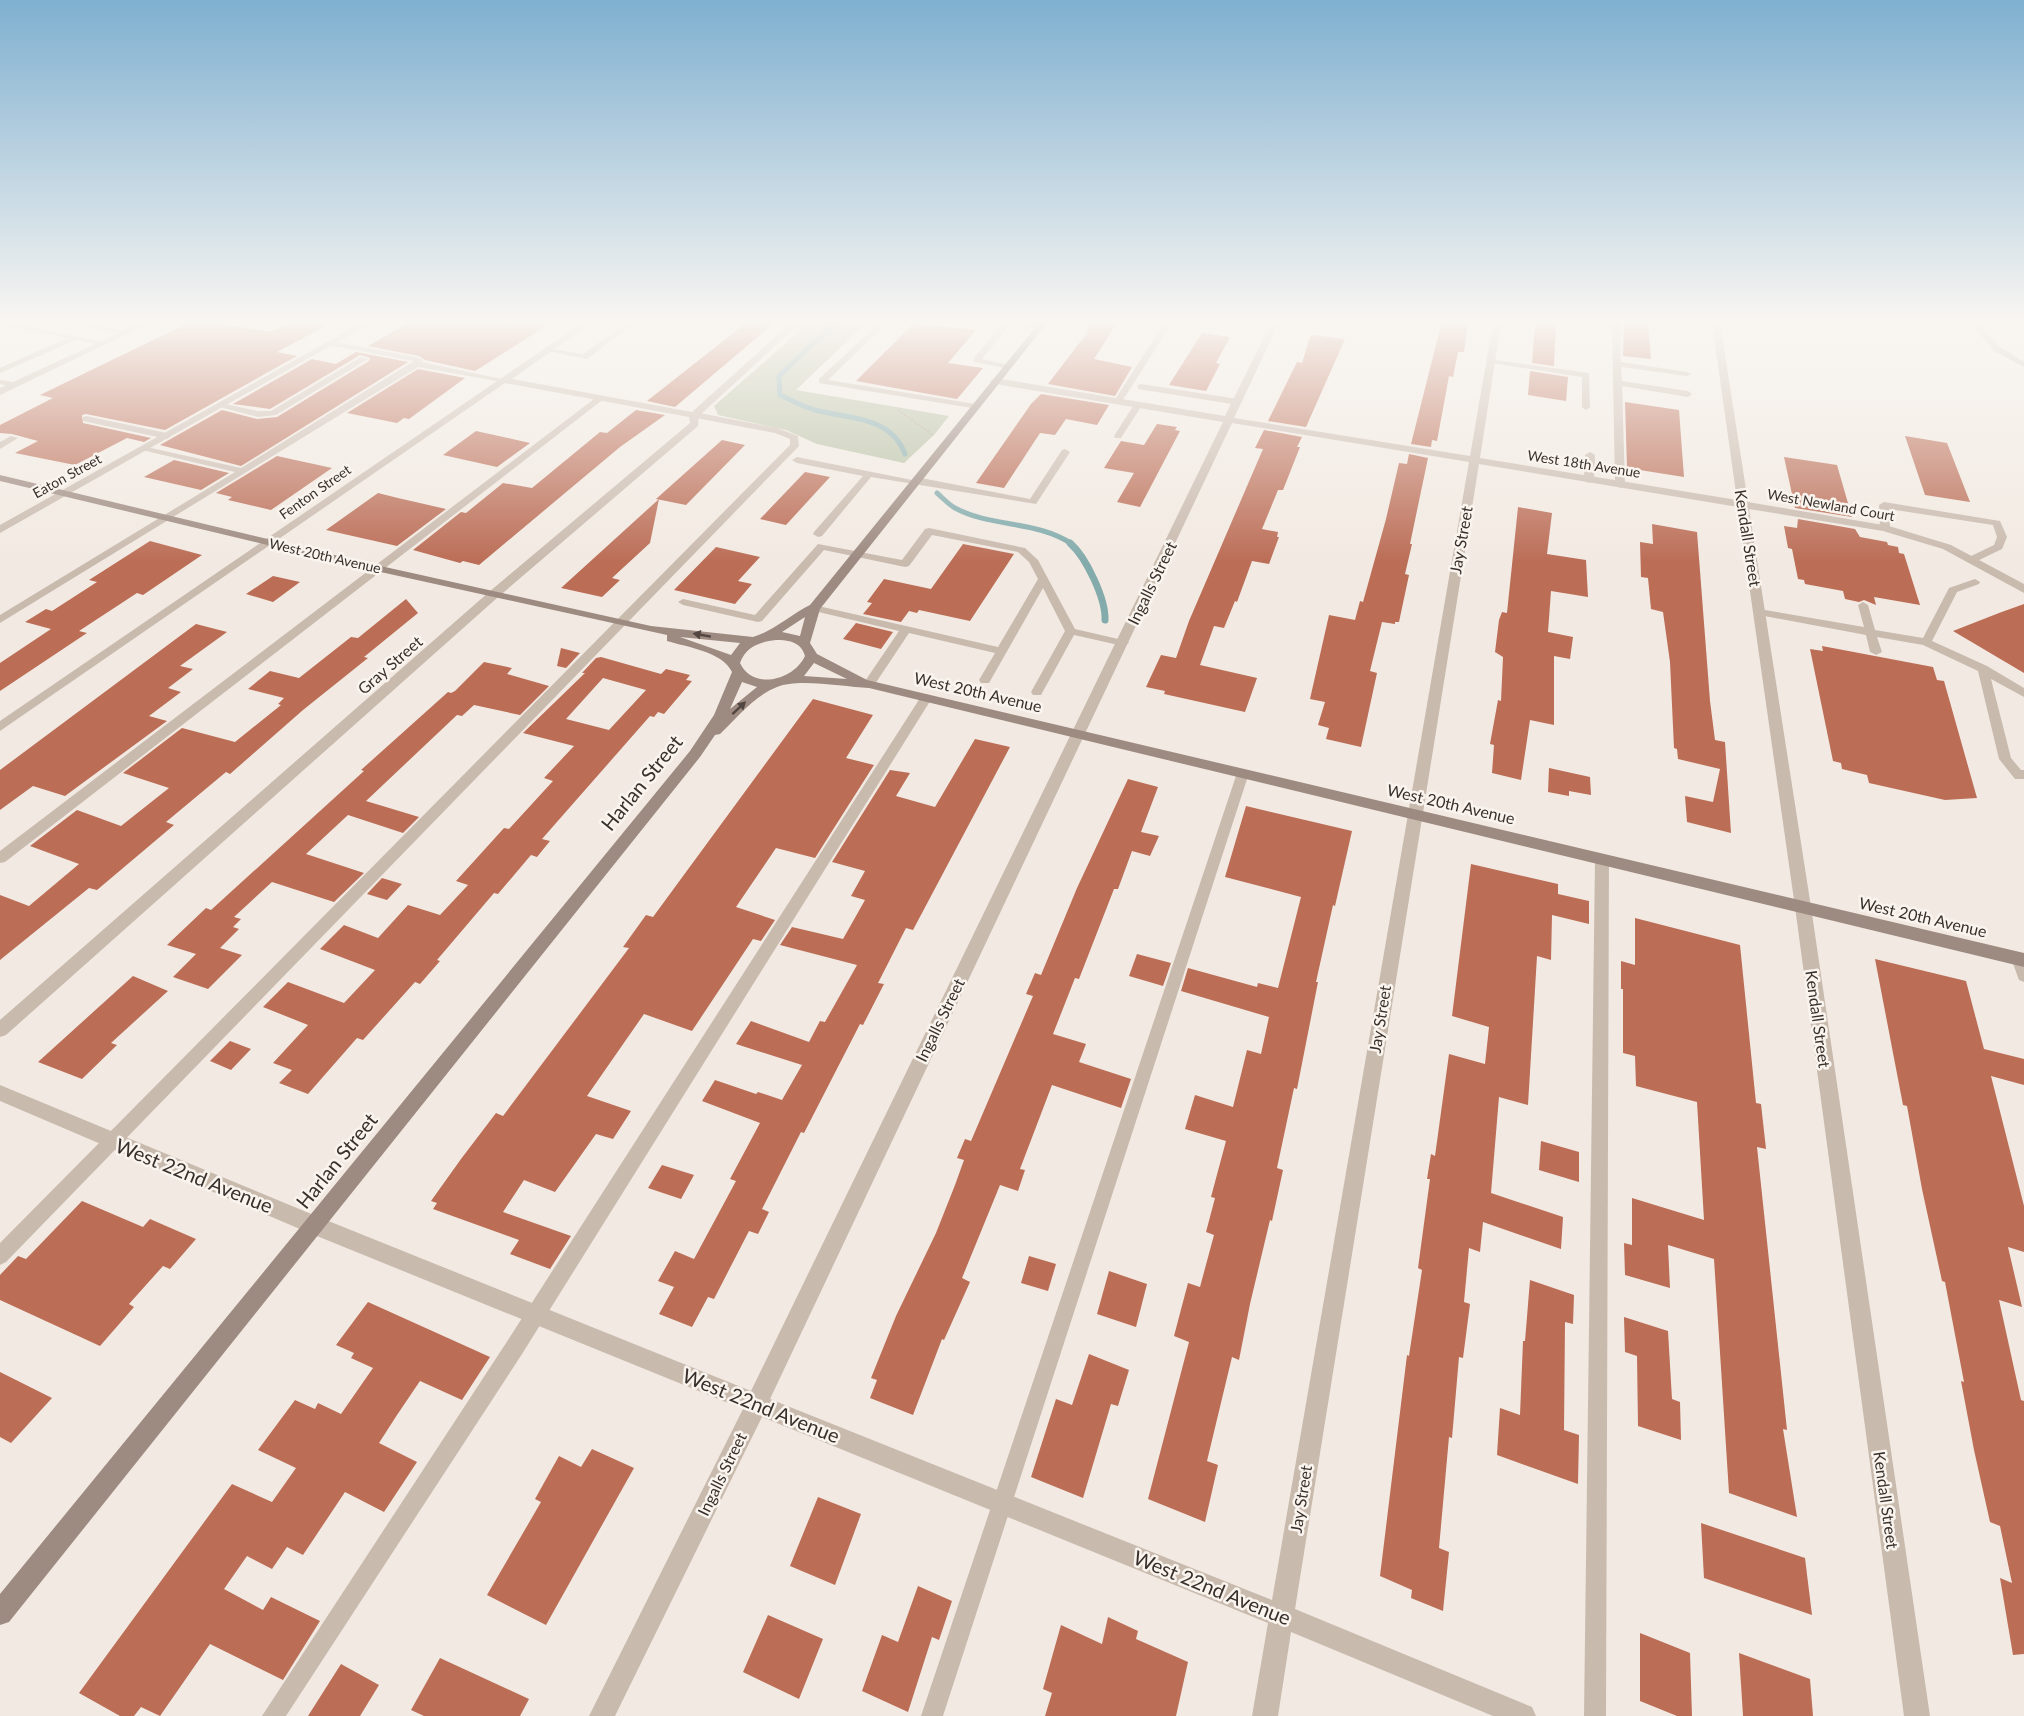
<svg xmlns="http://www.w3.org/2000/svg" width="2024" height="1716" font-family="Lato,sans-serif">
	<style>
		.green { fill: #b7c0a3 }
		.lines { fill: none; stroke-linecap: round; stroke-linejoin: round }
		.stream-far1 { stroke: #83abac; stroke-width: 5 }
		.stream { stroke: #83abac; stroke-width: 7 }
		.building { fill: #bb6d56; fill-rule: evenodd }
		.path { stroke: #b5a499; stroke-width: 2; stroke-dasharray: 2 2; stroke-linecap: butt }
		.lane { fill: #c9baae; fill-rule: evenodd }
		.street { fill: #c9baae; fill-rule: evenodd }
		.secondary { fill: #9d8a80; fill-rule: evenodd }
		.oneway { fill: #524641 }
		.labels { text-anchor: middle; stroke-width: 5; stroke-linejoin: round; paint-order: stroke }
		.far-street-label { font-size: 14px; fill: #39302c; stroke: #f9f4ee }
		.street-label { font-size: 16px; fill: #39302c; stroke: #f9f4ee }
		.near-street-label { font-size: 20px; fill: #39302c; stroke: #f9f4ee }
	</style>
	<rect width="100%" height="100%" fill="#f2eae2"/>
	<polygon class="green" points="809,323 866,323 796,390 949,416 934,435 904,463 817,444 786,430 718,415 714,406"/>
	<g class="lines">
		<g class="stream-far1">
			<path d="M835,323L779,376L780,395C793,401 805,408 819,411C852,419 891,417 905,454"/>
			<path d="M937,493C943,498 948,504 955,508C992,528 1036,520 1072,544"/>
		</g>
		<path class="stream" d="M1070,543C1086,557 1106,599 1105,620"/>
	</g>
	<g class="building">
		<polygon points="188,323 218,323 271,332 289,323 331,323 277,352 297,356 165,430 86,414 82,415 83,423 151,438 144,442 127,438 75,465 15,453 38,441 12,434 0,433 0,425 53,398 40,395"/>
		<polygon points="408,323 551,323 475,371 425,360 419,356 368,346"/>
		<polygon points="746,323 774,323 675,407 647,401"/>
		<polygon points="914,323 976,330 948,363 983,368 957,399 856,381"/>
		<polygon points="1088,323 1117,323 1094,359 1132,367 1115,396 1048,384 1087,333"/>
		<polygon points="1444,323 1468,323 1464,352 1458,352 1453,377 1449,376 1437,441 1432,440 1431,447 1411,444 1441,325"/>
		<polygon points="1535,323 1556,323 1554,366 1532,363"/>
		<polygon points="1624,323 1648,323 1651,359 1623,356"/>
		<polygon points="1202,333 1230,337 1216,363 1220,364 1206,391 1169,385"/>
		<polygon points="1313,335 1345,339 1306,427 1268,421 1297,362 1302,363 1310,337"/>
		<polygon points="356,352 408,362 241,466 160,445 222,410 257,419 277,417 369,361 370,358 360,355 270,409 233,404 312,359 336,364"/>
		<polygon points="418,369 465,378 409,419 404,418 397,423 347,413"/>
		<polygon points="1530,371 1568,377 1566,401 1528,395"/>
		<polygon points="1041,394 1109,405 1097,425 1066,419 1055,435 1040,433 1004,488 976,483 1031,404"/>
		<polygon points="1625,402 1679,410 1684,477 1627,468"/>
		<polygon points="636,410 665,415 620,447 479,565 463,561 460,563 413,550 461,512 466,513 503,483 532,488 600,432 607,433"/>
		<polygon points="1157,424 1177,427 1175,430 1180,431 1140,507 1117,502 1134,473 1104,468 1121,441 1144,445"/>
		<polygon points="1264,430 1302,437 1297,447 1300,447 1283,490 1278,490 1262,529 1278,532 1277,537 1279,537 1269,564 1252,561 1237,602 1235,601 1224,628 1214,626 1200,665 1257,678 1245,712 1164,694 1165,691 1146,687 1161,655 1176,658 1189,621 1263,449 1255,448"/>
		<polygon points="476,431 530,443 497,467 443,455"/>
		<polygon points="1905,436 1947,443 1970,502 1925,495"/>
		<polygon points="722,440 745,445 686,505 656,499"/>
		<polygon points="1409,454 1428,458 1410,544 1412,544 1405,574 1409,575 1399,622 1395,622 1395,624 1382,622 1370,671 1377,673 1361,747 1326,739 1329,728 1318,725 1325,702 1310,699 1329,615 1355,620 1360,601 1363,602 1386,519 1399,463 1407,464"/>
		<polygon points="277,456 332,468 271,510 228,500 232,497 216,493"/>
		<polygon points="1784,457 1837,465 1852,517 1795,508"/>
		<polygon points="174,460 229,473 201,490 144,477"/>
		<polygon points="805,472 830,477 786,525 760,519"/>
		<polygon points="378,493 398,498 446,509 397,546 326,530"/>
		<polygon points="659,499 650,543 612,578 620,580 602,597 561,588"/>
		<polygon points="1518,507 1552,513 1547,554 1586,560 1588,597 1551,591 1548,632 1573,637 1570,659 1554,656 1554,725 1530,720 1521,780 1492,773 1494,745 1490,744 1498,700 1501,701 1503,657 1495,652 1499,620 1502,612 1507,613"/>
		<polygon points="1798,519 1855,529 1860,537 1887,542 1888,545 1898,547 1899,553 1904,554 1920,605 1874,597 1876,605 1864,600 1859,602 1845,599 1843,591 1805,584 1804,580 1798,579 1792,549 1788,548 1784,526 1797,528"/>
		<polygon points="1652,524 1697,532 1710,701 1715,740 1725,742 1731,833 1687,822 1685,796 1713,802 1720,769 1678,759 1677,749 1674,748 1670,662 1663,612 1651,609 1648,578 1641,577 1640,542 1653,544"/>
		<polygon points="150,541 202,555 143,595 137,593 79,631 87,633 0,691 0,663 51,629 25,622 46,609 52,611 97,582 89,580"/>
		<polygon points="963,544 1014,554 970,621 919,610 917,613 909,611 901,622 863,614 872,603 867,602 884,579 931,589"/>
		<polygon points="716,547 760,557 738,581 752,584 735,604 674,590"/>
		<polygon points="273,576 300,582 273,602 246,594"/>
		<polygon points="406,599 418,613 364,657 368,658 303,710 230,774 226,772 166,822 174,825 97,890 89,888 0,960 0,895 29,906 79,864 30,846 77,810 121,826 169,788 123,773 182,728 235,742 281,705 278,704 284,698 248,689 270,671 299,678 351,637 358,638"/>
		<polygon points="2024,604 2024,673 1953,631 1999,613"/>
		<polygon points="856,623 893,632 881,649 843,639"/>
		<polygon points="196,624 227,632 180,666 193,669 168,688 181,692 149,716 167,721 65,796 33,786 0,810 0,770"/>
		<polygon points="1822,646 1933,667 1937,680 1944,681 1977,798 1945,800 1869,783 1867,775 1842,769 1841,763 1833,761 1810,649 1823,651"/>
		<polygon points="561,648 580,653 566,668 557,666"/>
		<path d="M601,657L661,674L666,669L690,675L686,680L692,681L664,714L658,712L654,717L650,716L542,839L550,841L537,857L531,855L498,894L494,893L437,960L440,961L420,984L415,982L363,1040L357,1038L308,1094L279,1083L292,1070L273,1063L308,1025L263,1007L288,982L344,1003L375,970L320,949L344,925L378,938L408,905L440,915L468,885L456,881L504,828L509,829L553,781L544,778L574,746L523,733L585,673H582L596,658ZM603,678L646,690L609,730L566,719Z"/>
		<polygon points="484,662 512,668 507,674 549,686 520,715 474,705 462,716 457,715 366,801 419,817 403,833 348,815 306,854 364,873 334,902 272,882 234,917 241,919 233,927 239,929 220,948 242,955 208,989 173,977 196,954 167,945 206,908 211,910 364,771 361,770 448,692 451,693 455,691"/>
		<polygon points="813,699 873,715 846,758 874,765 815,858 776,848 736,907 775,920 761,941 753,939 692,1031 644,1014 587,1096 631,1111 613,1139 596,1134 555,1192 524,1180 503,1212 571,1236 550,1269 510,1254 519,1240 433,1209 437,1203 431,1201 461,1159 496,1113 503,1116 629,948 623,947 646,915 653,917"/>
		<polygon points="975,739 1010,747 913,930 906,928 878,983 884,984 863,1025 860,1024 804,1133 801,1132 762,1209 769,1212 758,1234 749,1231 714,1299 708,1297 692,1327 659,1314 674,1287 658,1281 675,1251 694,1259 736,1181 730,1179 760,1123 702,1101 715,1080 756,1094 758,1092 782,1100 802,1065 736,1044 751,1021 809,1042 820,1021 825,1022 857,965 780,945 792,927 843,939 865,900 851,896 865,871 832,862 890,770 910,773 896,796 935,807"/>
		<polygon points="1549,768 1590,777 1591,795 1569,791 1569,796 1548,792"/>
		<polygon points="1128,779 1158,787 1141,832 1159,836 1150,856 1132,851 1118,889 1114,889 1079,979 1075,978 1053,1034 1086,1044 1079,1062 1131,1079 1121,1108 1052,1085 1020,1169 1025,1170 1018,1191 1000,1185 962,1278 970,1282 944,1340 942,1339 913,1415 870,1398 877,1380 871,1378 896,1316 936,1233 955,1185 964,1160 957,1158 965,1139 971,1141 1033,996 1026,994 1035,973 1041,975 1077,888"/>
		<polygon points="1246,806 1352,831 1335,906 1333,905 1316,982 1318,982 1297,1089 1294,1088 1277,1168 1283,1170 1272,1221 1270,1220 1250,1304 1239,1360 1232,1357 1207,1461 1218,1465 1205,1522 1148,1499 1189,1342 1174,1336 1188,1283 1200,1287 1214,1235 1206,1232 1215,1198 1211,1197 1226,1141 1185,1129 1195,1095 1233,1107 1247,1050 1261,1054 1269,1017 1181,991 1188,968 1257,987 1258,983 1278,988 1301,897 1225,877"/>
		<polygon points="1471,864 1558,884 1558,894 1589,901 1589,924 1552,915 1551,960 1537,956 1528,1105 1499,1097 1491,1193 1563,1217 1561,1249 1483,1222 1480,1252 1469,1248 1464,1302 1470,1304 1463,1358 1459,1357 1452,1438 1449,1437 1439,1548 1449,1552 1443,1611 1411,1598 1412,1590 1380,1576 1407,1355 1409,1356 1422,1270 1418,1268 1430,1179 1427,1179 1431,1154 1435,1156 1449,1054 1485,1064 1489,1027 1452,1016"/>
		<polygon points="382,878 402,884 387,900 367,894"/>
		<polygon points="1635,918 1740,945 1756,1103 1761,1104 1766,1149 1757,1147 1787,1430 1783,1429 1797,1517 1729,1493 1714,1259 1668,1245 1670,1288 1625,1275 1624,1243 1632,1245 1632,1198 1704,1220 1697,1102 1636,1086 1635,1056 1623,1053 1623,989 1621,989 1621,961 1635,965"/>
		<polygon points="1137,954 1171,963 1163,986 1129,976"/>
		<polygon points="1875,959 1966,981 1984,1049 2024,1059 2024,1085 1991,1076 2024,1206 2024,1252 2008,1247 2022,1307 1999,1300 2021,1400 2024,1401 2024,1654 2013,1655 2000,1578 2012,1583 2000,1526 1990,1522 1974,1450 1961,1381 1964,1382 1945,1282 1942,1281 1922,1189 1907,1106 1903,1105"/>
		<polygon points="133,976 168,991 111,1043 117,1045 82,1079 38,1062"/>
		<polygon points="230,1041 251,1049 231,1070 210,1061"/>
		<polygon points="1541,1141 1579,1152 1579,1182 1539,1170"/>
		<polygon points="662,1165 694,1175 681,1199 648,1188"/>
		<polygon points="82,1201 143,1227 150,1219 196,1239 170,1269 163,1266 129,1304 134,1307 100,1346 0,1300 0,1275 18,1256 26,1259"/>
		<polygon points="1029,1256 1056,1264 1048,1291 1021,1283"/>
		<polygon points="1109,1271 1147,1284 1136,1327 1097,1314"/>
		<polygon points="1530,1280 1574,1295 1573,1324 1565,1322 1564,1430 1579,1435 1578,1484 1497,1455 1500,1408 1520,1415 1523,1341 1525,1341"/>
		<polygon points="368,1302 490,1357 462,1400 420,1381 397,1415 379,1443 417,1462 384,1512 345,1492 303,1555 287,1547 272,1569 247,1556 224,1589 263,1610 271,1597 320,1621 283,1680 210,1644 160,1716 141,1707 134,1716 120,1716 79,1693 232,1484 272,1502 296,1468 258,1450 295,1400 315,1409 318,1403 341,1414 373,1368 351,1358 354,1353 336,1345"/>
		<polygon points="1624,1317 1668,1331 1672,1399 1680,1402 1681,1440 1638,1426 1637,1356 1625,1352"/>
		<polygon points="1089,1354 1129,1370 1118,1406 1111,1404 1083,1498 1031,1477 1056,1399 1072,1405"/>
		<polygon points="0,1372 52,1398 11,1443 0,1437"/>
		<polygon points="592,1449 634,1468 546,1625 487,1595 541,1502 535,1499 559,1456 581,1467"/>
		<polygon points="818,1497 861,1514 835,1585 790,1566"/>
		<polygon points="1701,1523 1805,1558 1812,1615 1704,1578"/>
		<polygon points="918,1586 952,1601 939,1640 932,1637 908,1712 862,1691 882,1635 898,1642"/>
		<polygon points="768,1615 823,1639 799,1699 743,1672"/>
		<polygon points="1108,1617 1138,1631 1136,1639 1188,1662 1176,1716 1045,1716 1052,1693 1043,1689 1061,1625 1102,1644"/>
		<polygon points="1640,1633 1690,1653 1692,1716 1677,1716 1640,1701"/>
		<polygon points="1739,1653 1810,1679 1813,1716 1743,1716"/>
		<polygon points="440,1658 529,1699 520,1716 424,1716 411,1710"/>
		<polygon points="341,1664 379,1685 360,1716 308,1716"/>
	</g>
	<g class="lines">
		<polyline class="path" points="898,410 933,435"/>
		<g class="lane">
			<polygon points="0,323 10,323 107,343 103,345 76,340 0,373 0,368 67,338 0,325"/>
			<polygon points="71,323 85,323 129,333 125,335"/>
			<polygon points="627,323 635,323 587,359 543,350 547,348 583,354"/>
			<polygon points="879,323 887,323 828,380 975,404 978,405 978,409 819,383 819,379"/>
			<polygon points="1003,323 1025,323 1044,327 1040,329 1010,325 982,359 1010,365 1010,369 974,362 974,358"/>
			<polygon points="1164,323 1172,323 1121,403 1115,403 1114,401"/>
			<polygon points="1612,323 1620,323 1621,362 1687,372 1691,374 1687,376 1621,367 1622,381 1688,391 1692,394 1688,397 1622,386 1625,485 1620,488 1615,485"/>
			<polygon points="1970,323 1978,323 2000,347 2024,362 2024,367 1994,351"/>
			<polygon points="331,341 419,358 423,360 422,362 506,380 502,382 418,367 0,623 0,615 235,472 142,450 142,446 241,468 414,361 328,345 327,343"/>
			<polygon points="361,357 368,359 276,415 258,417 216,406 220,403 258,411 271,411"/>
			<polygon points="1488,359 1589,373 1590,407 1586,410 1582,407 1582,377 1491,363 1488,363"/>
			<polygon points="0,380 18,383 19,385 15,388 0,384"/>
			<polygon points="1141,384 1238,399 1242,402 1238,405 1138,389 1138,385"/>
			<polygon points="598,396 605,398 5,862 0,863 0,851"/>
			<polygon points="1135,403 1142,405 1121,438 1115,438 1114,436"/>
			<polygon points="694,412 777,428 798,436 799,446 6,1262 0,1265 0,1243 790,445 790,439 775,433 691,417 691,413"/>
			<polygon points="86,416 167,433 171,436 167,439 83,421 83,417"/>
			<polygon points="11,436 18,438 0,449 0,442"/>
			<polygon points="1065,449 1070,452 1036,504 871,477 822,536 818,537 813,534 814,532 863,476 797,463 792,460 797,457 912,480 916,477 1030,499 1062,450"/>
			<polygon points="1590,452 1595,455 1594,480 1589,483 1584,480 1585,455"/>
			<polygon points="1884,502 2000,521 2007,537 2002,549 1975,562 1967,562 1967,558 1994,545 1997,537 1993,525 1889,509 1890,528 1885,531 1880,528 1879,505"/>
			<polygon points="929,528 1025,548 1038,560 1075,629 1127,641 1129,643 1123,646 1074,635 1041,695 1033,695 1031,692 1065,631 1043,588 989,683 981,683 979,680 995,653 909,633 873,687 865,687 863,684 899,631 810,610 810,606 814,605 998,647 1038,579 1029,562 1018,552 932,535 909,566 905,567 824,550 762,621 758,622 683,605 678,602 683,599 755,615 818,544 902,560 925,529"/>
			<polygon points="1975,579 1980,582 1979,584 1957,592 1932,641 1987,666 2024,688 2024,697 1991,679 2011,758 2021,770 2024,770 2024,779 2015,779 1999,759 1978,671 1923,645 1877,637 1882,652 1876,655 1870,652 1866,635 1759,615 1754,612 1759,609 1864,627 1858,605 1863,602 1868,605 1875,630 1923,638 1949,588"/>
			<polygon points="926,694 932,698 522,1354 286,1716 262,1716 508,1340 922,695"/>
			<polygon points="1243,769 1249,773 943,1716 921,1716 1237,773"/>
			<polygon points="1602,854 1609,859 1606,1716 1584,1716 1595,859"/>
			<polygon points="2018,952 2024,955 2024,982 2019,980 2011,958 2013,954"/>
		</g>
		<g class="street">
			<polygon points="140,323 150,323 0,395 0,388"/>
			<polygon points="361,323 371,323 0,533 0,525"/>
			<polygon points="582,323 591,323 512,379 692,412 791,323 800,323 699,416 698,426 497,598 6,1035 0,1037 0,1020 489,592 690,423 689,417 505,383 0,731 0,721"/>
			<path d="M1271,323H1279L1234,418L1470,456L1493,323H1501L1480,458L1737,500L1712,323H1720L1748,502L1889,526L1951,545L2024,584V593L1943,549L1883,531L1749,509L1811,907L1930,1716H1904L1795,907L1738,507L1479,464L1295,1609L1532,1707L1536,1716H1493L1291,1632L1278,1716H1252L1268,1623L762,1417L615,1716H589L743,1409L307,1232L0,1101V1085L321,1218L751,1391L1223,422L995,384L990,381L995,378L1225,416ZM1232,423L1469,462L1272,1600L770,1399Z"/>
		</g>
		<path class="secondary" d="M1039,323H1047L820,609L810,643L817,654L867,680L2024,953V967L869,688C844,687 799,678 777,687C754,696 737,718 720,734L715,735L700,757L9,1622L0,1625V1594L690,751L714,715L732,672C723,652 687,647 667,641V635L376,571L0,481V475L376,565L651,626L753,637C772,632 790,615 810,605ZM805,617L800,636L782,632ZM680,637L740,643L731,655ZM776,640C789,640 801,642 805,656C794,680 753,691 740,663C746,646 760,642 776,640ZM814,663L847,679L804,676ZM742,682L757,687L730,709Z"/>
	</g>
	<defs><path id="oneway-solid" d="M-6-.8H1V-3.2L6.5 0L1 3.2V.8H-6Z" transform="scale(1.5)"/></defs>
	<g class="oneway">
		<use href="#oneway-solid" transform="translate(702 635) rotate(-170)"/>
		<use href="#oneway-solid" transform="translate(739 708) rotate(-43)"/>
	</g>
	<linearGradient id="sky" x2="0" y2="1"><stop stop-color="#7fb0d0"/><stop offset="0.57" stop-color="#f9f6f2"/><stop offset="1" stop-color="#f9f6f2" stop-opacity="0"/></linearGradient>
	<rect width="2024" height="563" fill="url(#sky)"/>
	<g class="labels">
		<g class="far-street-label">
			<text transform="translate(1584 464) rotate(9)" y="5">West 18th Avenue</text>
			<text transform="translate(67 476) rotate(-29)" y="5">Eaton Street</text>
			<text transform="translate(315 492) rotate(-35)" y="5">Fenton Street</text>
			<text transform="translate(1831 505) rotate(10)" y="5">West Newland Court</text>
			<text transform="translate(325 556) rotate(13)" y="5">West 20th Avenue</text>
		</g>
		<g class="street-label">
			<text transform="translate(1748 538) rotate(81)" y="6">Kendall Street</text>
			<text transform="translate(1461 540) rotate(-80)" y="6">Jay Street</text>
			<text transform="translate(1152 583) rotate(-64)" y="6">Ingalls Street</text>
			<text transform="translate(390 665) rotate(-41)" y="6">Gray Street</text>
			<text transform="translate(978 692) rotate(13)" y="6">West 20th Avenue</text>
			<text transform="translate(1451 804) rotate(13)" y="6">West 20th Avenue</text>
			<text transform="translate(1923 917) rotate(13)" y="6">West 20th Avenue</text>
			<text transform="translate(1380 1019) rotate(-81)" y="6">Jay Street</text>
			<text transform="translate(1818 1019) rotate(82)" y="6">Kendall Street</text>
			<text transform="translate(940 1020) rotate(-64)" y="6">Ingalls Street</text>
			<text transform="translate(722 1474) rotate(-64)" y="6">Ingalls Street</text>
			<text transform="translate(1301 1499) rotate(-81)" y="6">Jay Street</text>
			<text transform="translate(1886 1500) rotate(82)" y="6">Kendall Street</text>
		</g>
		<g class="near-street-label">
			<text transform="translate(642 783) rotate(-51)" y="7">Harlan Street</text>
			<text transform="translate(337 1161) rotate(-51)" y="7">Harlan Street</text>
			<text transform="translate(194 1176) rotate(22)" y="7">West 22nd Avenue</text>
			<text transform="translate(761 1406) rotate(22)" y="7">West 22nd Avenue</text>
			<text transform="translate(1212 1588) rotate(22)" y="7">West 22nd Avenue</text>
		</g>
	</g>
</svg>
